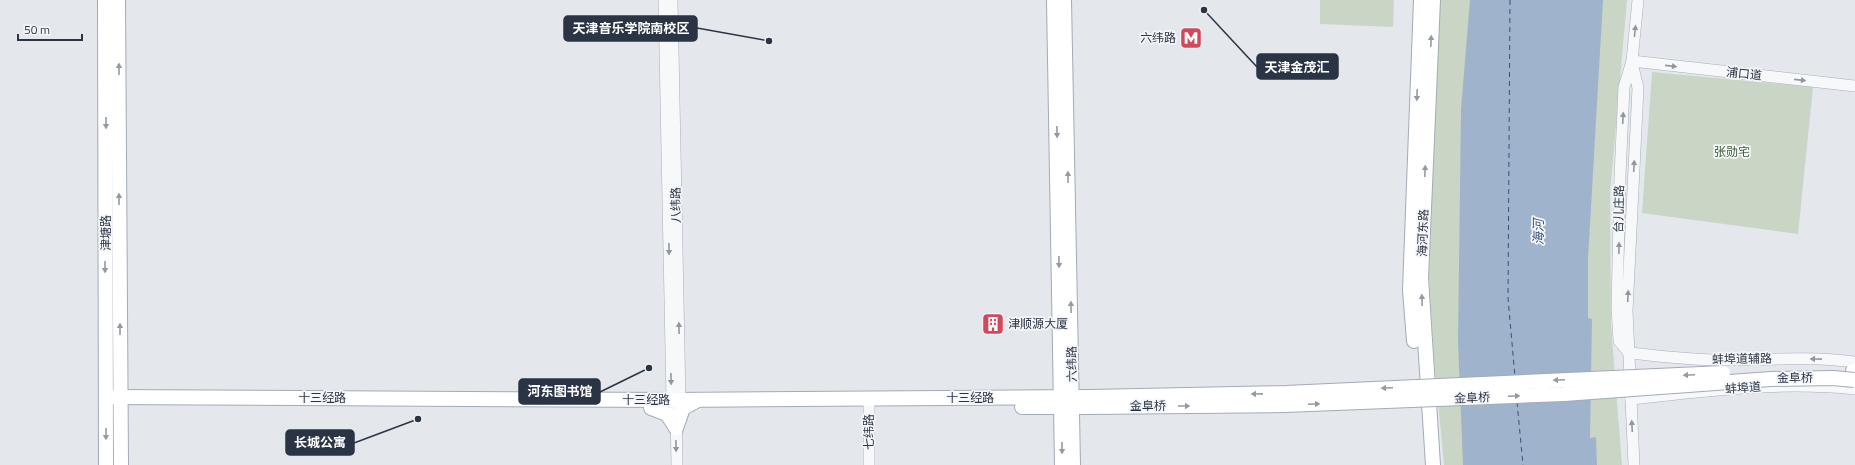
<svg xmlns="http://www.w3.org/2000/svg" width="1855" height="465" font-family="'Titillium Web','Noto Sans SC',sans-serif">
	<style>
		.green { fill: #c9d6c5 }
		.water { fill: #9fb4cc }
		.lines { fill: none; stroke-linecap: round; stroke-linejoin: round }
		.ferry { stroke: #34527a; stroke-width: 1; stroke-dasharray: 5 4; stroke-linecap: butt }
		.minor-casing { stroke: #a9aeb7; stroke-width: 12 }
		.major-casing { stroke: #a3abb8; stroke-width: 16 }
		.minor { stroke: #f7f8fa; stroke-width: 11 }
		.major { stroke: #fff; stroke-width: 14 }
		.major-bridge-casing { stroke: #a3abb8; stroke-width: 16; stroke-linecap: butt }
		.major-bridge { stroke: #fff; stroke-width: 14 }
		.oneway { fill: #9196a0 }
		.oneway2 { fill: #959aa2 }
		.labels { text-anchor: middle; stroke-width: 3.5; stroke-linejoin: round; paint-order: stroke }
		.poi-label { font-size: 12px; fill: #2b3445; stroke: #f4f6f9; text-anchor: end }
		.street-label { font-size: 12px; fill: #2b3445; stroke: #f4f6f9 }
		.park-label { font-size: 12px; fill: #3f6138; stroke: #f4f6f9 }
		.water-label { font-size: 13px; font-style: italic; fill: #34527a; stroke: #f4f6f9 }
		.leader { fill: none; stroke: #2b3445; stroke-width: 1.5 }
		.callout-dot { fill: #2b3445; stroke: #f4f6f9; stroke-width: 1.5 }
		.callout { fill: #2b3445; stroke: #2b3445; stroke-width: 1.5 }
		.callout-label { font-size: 13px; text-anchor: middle; font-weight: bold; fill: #fff }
	</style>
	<rect width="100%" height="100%" fill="#e4e7ec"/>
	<g class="green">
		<polygon points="1320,0 1394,0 1393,27 1320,24"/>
		<polygon points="1439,0 1627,0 1610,193 1611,325 1622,465 1444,465 1434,359 1429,276"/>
		<polygon points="1652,72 1813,87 1798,234 1642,213"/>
	</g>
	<polygon class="water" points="1470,0 1603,0 1588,259 1588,318 1592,319 1590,438 1596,437 1597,465 1463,465 1458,342 1461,109"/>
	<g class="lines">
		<g class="ferry">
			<polyline points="1510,0 1508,298 1515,377"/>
			<polyline points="1517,402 1523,465"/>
		</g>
		<g class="minor-casing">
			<g id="minor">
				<polyline points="664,0 672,400 676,408 677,465"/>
				<polyline points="672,0 680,400 677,406"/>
				<path d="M1638,0L1632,61L1624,87L1620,176L1617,307L1619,341L1629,353C1660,356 1690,360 1721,360C1765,360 1810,356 1855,362"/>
				<polyline points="1632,61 1855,86"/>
				<polyline points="1632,63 1638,88 1627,311 1634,465"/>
				<polyline points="869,398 869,465"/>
				<path d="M1631,399C1706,391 1780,381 1855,389"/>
			</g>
		</g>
		<g class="major-casing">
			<g id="major">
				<polyline points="105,0 106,465"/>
				<polyline points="118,0 121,465"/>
				<polyline points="1054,0 1062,465"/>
				<polyline points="1064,0 1073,465"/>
				<polyline points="1433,0 1421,278 1433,465"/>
				<polyline points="1414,341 1410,290 1421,0"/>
				<polyline points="1853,371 1855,371"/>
				<polyline points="107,397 672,400 1090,397"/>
				<polyline points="1022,407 1089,407"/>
				<polyline points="651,408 667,414 676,428"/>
				<polyline points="676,428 683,408 698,400"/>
			</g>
		</g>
		<use href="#minor" class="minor"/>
		<use href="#major" class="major"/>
		<g class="major-bridge-casing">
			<g id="major-bridge">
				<polyline points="1090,397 1286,393 1723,373"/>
				<polyline points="1089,407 1285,405 1564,394 1771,379 1833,378 1854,380"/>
			</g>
		</g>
		<use href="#major-bridge" class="major-bridge"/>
	</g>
	<defs><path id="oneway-solid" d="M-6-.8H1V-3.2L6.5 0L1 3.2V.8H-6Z"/></defs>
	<g class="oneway">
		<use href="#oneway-solid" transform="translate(1635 31) rotate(-84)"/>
		<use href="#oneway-solid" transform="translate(1671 66) rotate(6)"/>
		<use href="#oneway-solid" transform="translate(1800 80) rotate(6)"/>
		<use href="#oneway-solid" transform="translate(1623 118) rotate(-87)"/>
		<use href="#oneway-solid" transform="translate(1634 166) rotate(-87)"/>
		<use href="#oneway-solid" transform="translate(1619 248) rotate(-89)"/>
		<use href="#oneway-solid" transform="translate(669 249) rotate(89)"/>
		<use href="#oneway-solid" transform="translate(1628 296) rotate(-87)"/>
		<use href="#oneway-solid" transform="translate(679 328) rotate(-91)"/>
		<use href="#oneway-solid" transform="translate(1816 359) rotate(-179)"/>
		<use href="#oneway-solid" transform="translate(671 379) rotate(89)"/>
		<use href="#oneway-solid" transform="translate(1632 426) rotate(-93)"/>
		<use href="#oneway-solid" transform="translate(676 446) rotate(89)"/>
	</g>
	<g class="oneway2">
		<use href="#oneway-solid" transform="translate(1431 41) rotate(-88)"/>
		<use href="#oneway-solid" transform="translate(119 69) rotate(-90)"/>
		<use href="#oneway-solid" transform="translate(1417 95) rotate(92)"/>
		<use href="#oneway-solid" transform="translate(106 123) rotate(90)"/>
		<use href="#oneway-solid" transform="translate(1057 132) rotate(89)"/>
		<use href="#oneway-solid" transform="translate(1425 171) rotate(-88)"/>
		<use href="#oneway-solid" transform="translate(1068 177) rotate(-91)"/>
		<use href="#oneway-solid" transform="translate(119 199) rotate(-90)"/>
		<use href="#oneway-solid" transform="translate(1059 262) rotate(89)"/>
		<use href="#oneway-solid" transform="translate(105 267) rotate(90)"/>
		<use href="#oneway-solid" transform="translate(1422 300) rotate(-92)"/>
		<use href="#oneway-solid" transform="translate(1071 307) rotate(-91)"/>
		<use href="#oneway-solid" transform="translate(120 329) rotate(-90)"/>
		<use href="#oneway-solid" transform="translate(1689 375) rotate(178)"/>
		<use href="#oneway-solid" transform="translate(1559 380) rotate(177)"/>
		<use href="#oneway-solid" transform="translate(1387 388) rotate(177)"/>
		<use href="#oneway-solid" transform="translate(1257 394) rotate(179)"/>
		<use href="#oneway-solid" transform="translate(1514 396) rotate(-2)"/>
		<use href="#oneway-solid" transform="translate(1314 404) rotate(-2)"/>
		<use href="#oneway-solid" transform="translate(1184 406)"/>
		<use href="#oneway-solid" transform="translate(106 434) rotate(91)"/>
		<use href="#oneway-solid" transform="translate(1062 448) rotate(89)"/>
	</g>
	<defs>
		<g id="metro-square" transform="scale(1.15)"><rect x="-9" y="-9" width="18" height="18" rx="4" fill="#d1495b" stroke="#f4f6f9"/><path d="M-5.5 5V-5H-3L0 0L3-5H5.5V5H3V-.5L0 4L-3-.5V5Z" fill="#fff"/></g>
		<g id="building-square" transform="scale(1.15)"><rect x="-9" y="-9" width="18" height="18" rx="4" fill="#d1495b" stroke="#f4f6f9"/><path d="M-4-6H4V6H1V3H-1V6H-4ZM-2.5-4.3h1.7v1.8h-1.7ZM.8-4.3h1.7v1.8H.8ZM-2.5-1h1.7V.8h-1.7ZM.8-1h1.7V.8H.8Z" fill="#fff"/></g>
	</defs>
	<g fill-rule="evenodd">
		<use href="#metro-square" x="1191" y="38"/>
		<use href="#building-square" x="993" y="324"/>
	</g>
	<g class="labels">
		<g class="poi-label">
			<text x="1176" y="42">六纬路</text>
			<text x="1008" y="328" text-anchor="start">津顺源大厦</text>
		</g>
		<g class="street-label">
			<text transform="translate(1744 74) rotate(6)" y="4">浦口道</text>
			<text transform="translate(676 205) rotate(-91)" y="4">八纬路</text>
			<text transform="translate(1619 209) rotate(-89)" y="4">台儿庄路</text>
			<text transform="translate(106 233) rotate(-90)" y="4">津塘路</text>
			<text transform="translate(1423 233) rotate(-88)" y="4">海河东路</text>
			<text transform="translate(1742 359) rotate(-1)" y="4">蚌埠道辅路</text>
			<text transform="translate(1072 364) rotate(-91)" y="4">六纬路</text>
			<text transform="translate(1795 378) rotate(-1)" y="4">金阜桥</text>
			<text transform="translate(1743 388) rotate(-4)" y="4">蚌埠道</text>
			<text x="322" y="402">十三经路</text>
			<text x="970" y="402">十三经路</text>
			<text transform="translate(1472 398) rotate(-2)" y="4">金阜桥</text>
			<text x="646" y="404">十三经路</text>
			<text x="1148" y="410">金阜桥</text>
			<text transform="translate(869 432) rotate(-90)" y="4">七纬路</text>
		</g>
		<g class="park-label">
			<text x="1732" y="156">张勋宅</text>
		</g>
		<g class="water-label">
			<text transform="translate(1538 232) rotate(-90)" y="5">海河</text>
		</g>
	</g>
	<path class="leader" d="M769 41L697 28M1204 10L1257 67M649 368L600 392M418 419L354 443"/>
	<g class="callout-dot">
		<circle cx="769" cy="41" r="4"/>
		<circle cx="1204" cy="10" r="4"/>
		<circle cx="649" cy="368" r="4"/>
		<circle cx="418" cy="419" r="4"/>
	</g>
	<g class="callout">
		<rect x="564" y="16" width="133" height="25" rx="4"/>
		<rect x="1257" y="54" width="81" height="25" rx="4"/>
		<rect x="519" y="379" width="81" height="25" rx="4"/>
		<rect x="286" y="430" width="68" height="25" rx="4"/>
	</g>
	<g class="callout-label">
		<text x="631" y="33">天津音乐学院南校区</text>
		<text x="1297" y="72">天津金茂汇</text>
		<text x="560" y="396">河东图书馆</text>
		<text x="320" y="447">长城公寓</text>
	</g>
	<path d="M18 34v6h64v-6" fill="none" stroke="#2b3445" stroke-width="2"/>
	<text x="24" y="34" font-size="12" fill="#2b3445" stroke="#f4f6f9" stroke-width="3" paint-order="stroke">50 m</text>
</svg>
